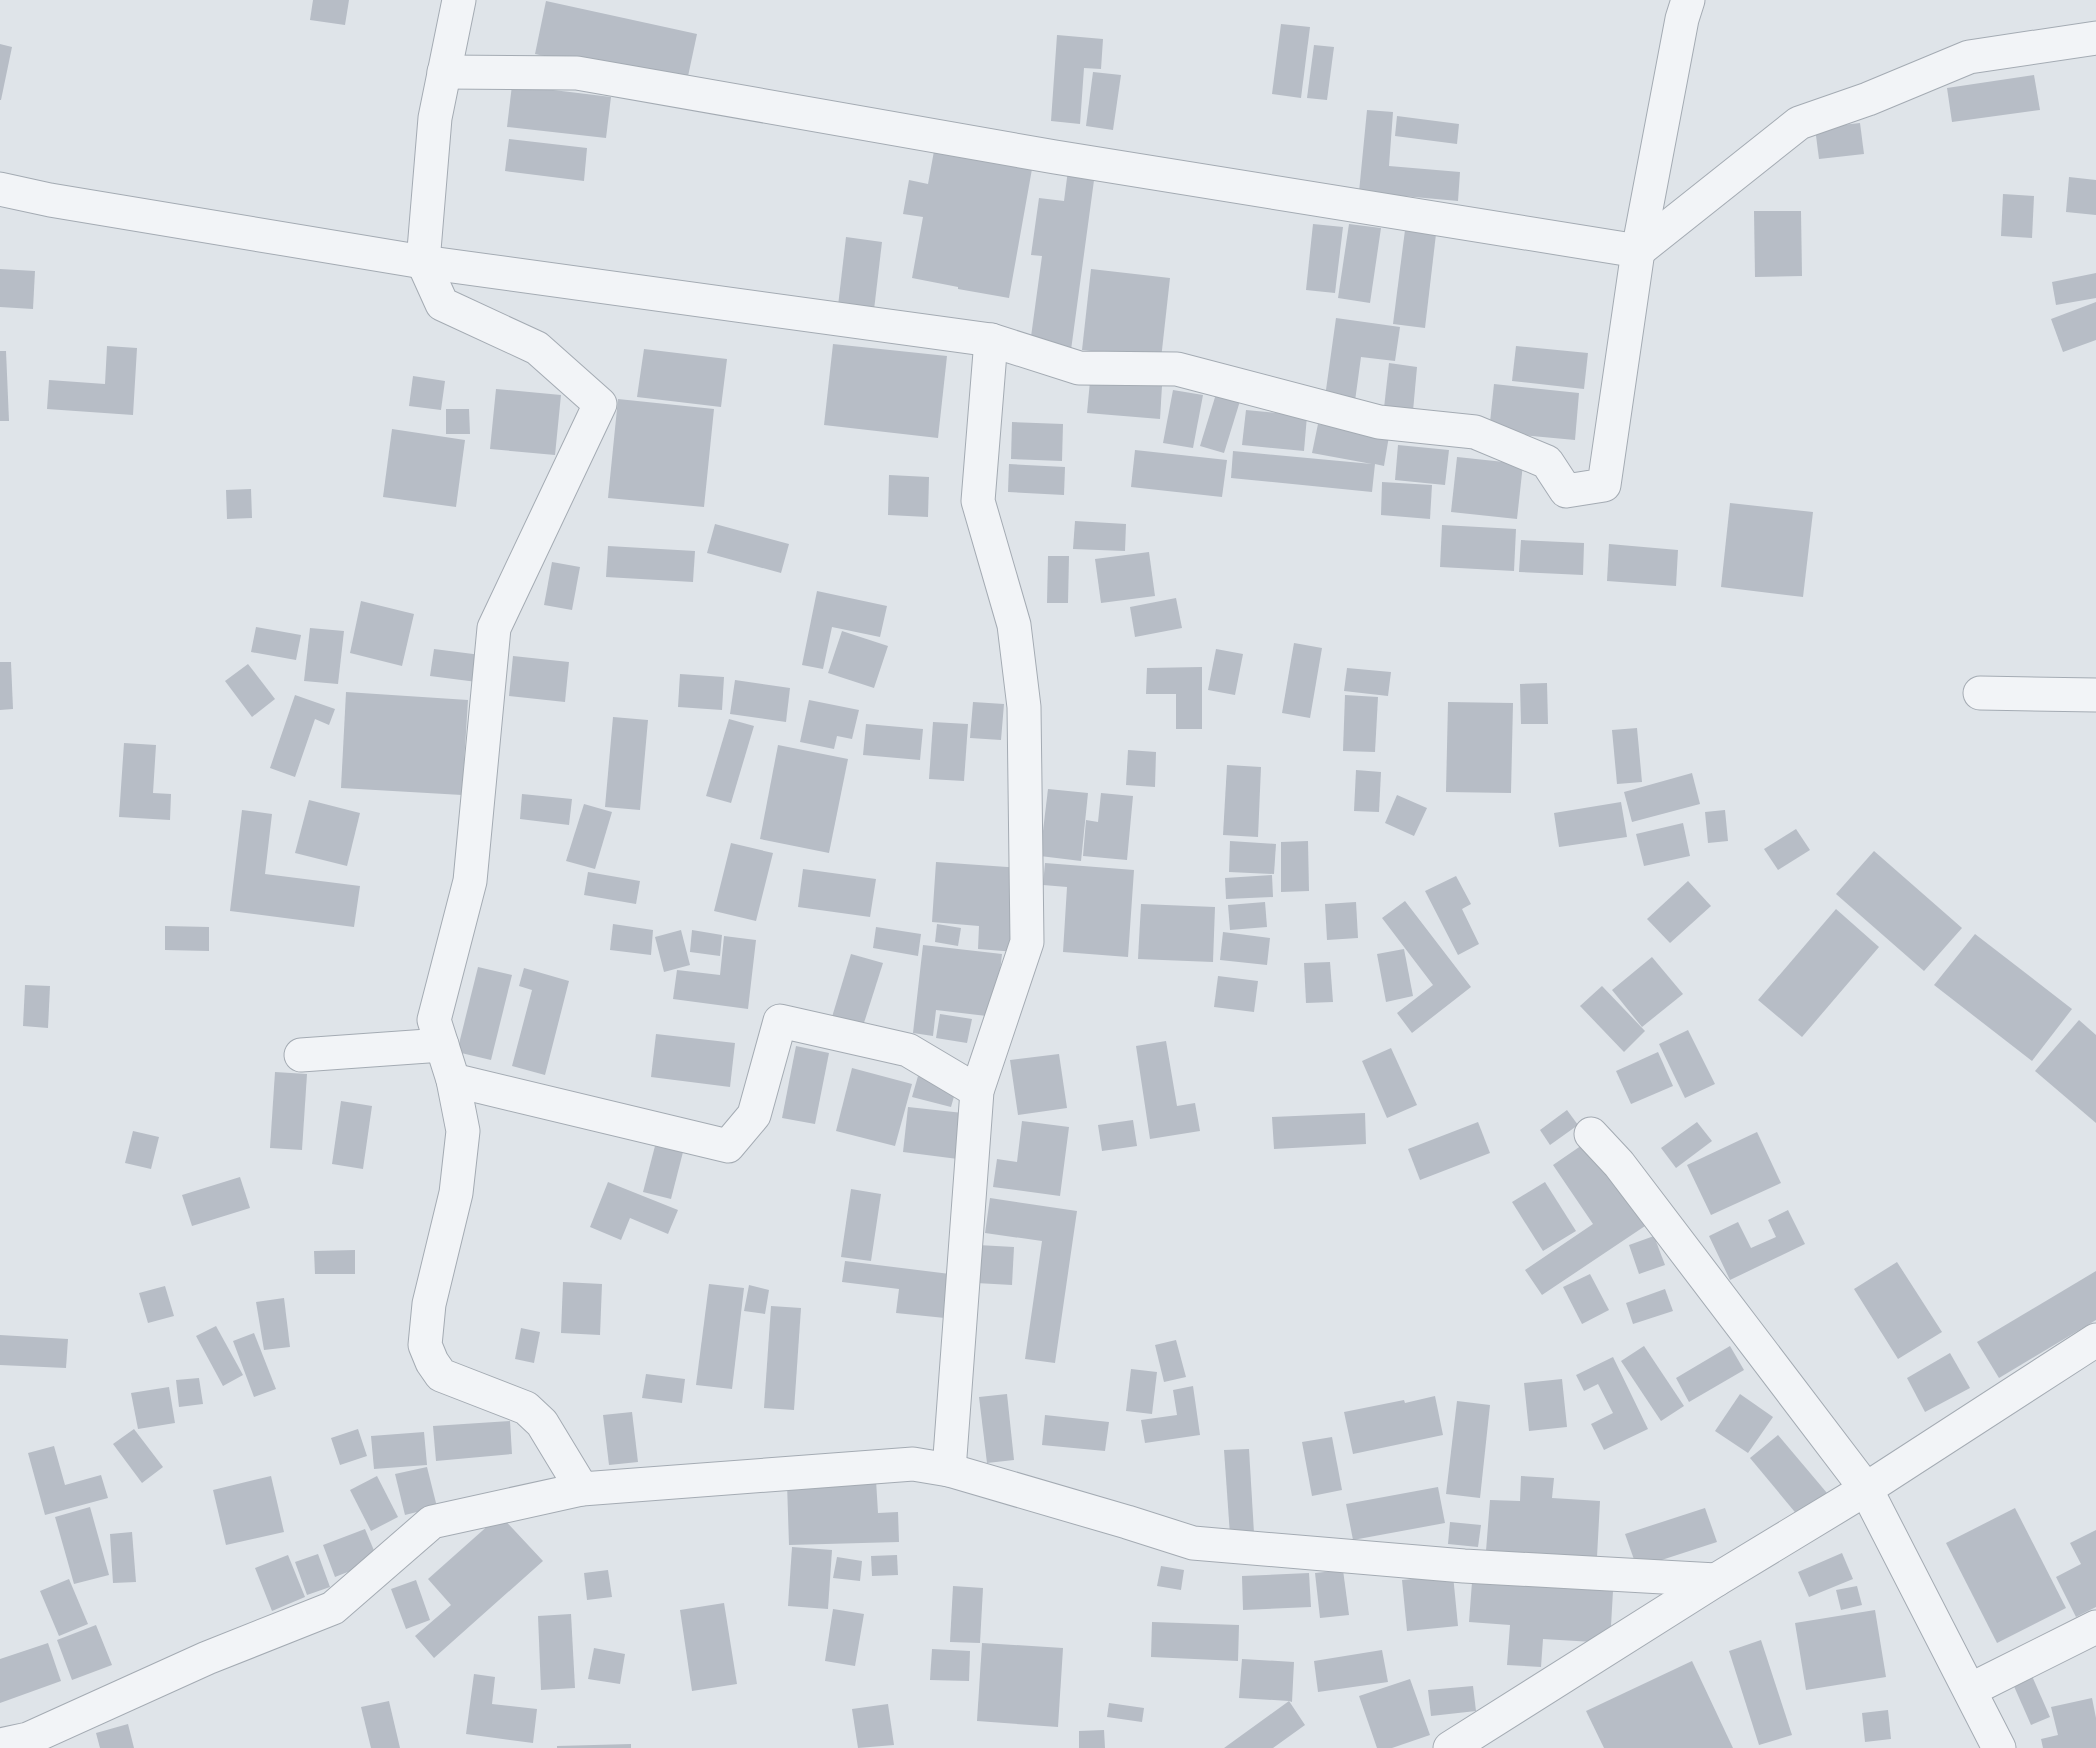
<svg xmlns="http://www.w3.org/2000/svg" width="2096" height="1748" font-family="'Open Sans',sans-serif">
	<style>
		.building { fill: #b7bdc6 }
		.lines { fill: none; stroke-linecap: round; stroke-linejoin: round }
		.minor-casing { stroke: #a4abb3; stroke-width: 35 }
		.minor { stroke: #f2f4f7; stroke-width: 33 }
	</style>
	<rect width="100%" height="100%" fill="#dfe4e9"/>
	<g class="building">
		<polygon points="313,0 349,0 345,25 310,20"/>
		<polygon points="546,1 697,34 687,81 617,72 535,54"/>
		<polygon points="1281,24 1310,27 1301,98 1272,94"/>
		<polygon points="1057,35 1103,39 1101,69 1084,68 1080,124 1051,121"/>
		<polygon points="0,44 12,47 1,100 0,100"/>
		<polygon points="1314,45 1334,47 1327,100 1307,98"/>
		<polygon points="1093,72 1121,75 1113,130 1086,126"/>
		<polygon points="2034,75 2040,110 1952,122 1947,88"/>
		<polygon points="512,85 611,97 606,138 507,127"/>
		<polygon points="1367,110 1393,112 1389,166 1460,172 1458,201 1359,192"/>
		<polygon points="1397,116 1459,124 1457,144 1395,136"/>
		<polygon points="1860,123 1864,154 1819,159 1815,128"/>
		<polygon points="509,139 587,148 584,181 505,171"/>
		<polygon points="934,151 1032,169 1009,298 958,289 958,287 912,278 923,217 903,214 909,180 928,184"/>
		<polygon points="1068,170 1095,173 1071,350 1030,344 1042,256 1031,255 1039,198 1064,201"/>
		<polygon points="2069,177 2096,180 2096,215 2066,212"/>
		<polygon points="2003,194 2034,196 2032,238 2001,236"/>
		<polygon points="1754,211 1801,211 1802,276 1755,277"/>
		<polygon points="1313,224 1343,227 1335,293 1306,290"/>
		<polygon points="1349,224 1381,228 1370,303 1338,298"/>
		<polygon points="1405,230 1436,234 1425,328 1393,324"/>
		<polygon points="846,237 882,242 874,310 838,306"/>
		<polygon points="0,269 35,271 33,309 0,307"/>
		<polygon points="1091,269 1170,278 1161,359 1082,350"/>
		<polygon points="2096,273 2096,298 2056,305 2052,282"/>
		<polygon points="2096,302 2096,340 2063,352 2051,319"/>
		<polygon points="1336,318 1400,327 1395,361 1361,357 1355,401 1325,397"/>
		<polygon points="833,344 947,356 938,438 824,425"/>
		<polygon points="107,346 137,348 133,415 47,409 49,380 105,384"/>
		<polygon points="1516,346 1588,353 1584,389 1512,381"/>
		<polygon points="644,349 727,359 721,407 637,397"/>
		<polygon points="0,351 6,351 9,421 0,421"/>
		<polygon points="1389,363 1417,367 1413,411 1384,408"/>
		<polygon points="413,376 445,381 441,410 409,406"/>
		<polygon points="1090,381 1162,386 1160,419 1087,413"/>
		<polygon points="1494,384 1579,393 1575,440 1489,432"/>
		<polygon points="496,389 561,395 555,455 490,449"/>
		<polygon points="1173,390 1203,395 1193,448 1163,443"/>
		<polygon points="1216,394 1240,401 1224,453 1200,446"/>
		<polygon points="618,399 714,409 704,507 608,498"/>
		<polygon points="446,409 469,409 470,434 446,434"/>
		<polygon points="1246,410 1307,416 1304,451 1242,445"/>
		<polygon points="1012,422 1063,424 1062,461 1011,459"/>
		<polygon points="1318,424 1389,436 1384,466 1375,464 1372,492 1231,478 1233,451 1372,464 1312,453"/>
		<polygon points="392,429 465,440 456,507 383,497"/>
		<polygon points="1398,445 1449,450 1445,485 1395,480"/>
		<polygon points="1135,450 1227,460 1222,497 1131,487"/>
		<polygon points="1457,457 1523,464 1517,519 1451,512"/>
		<polygon points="1009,464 1065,467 1064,495 1008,492"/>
		<polygon points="889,475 929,477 928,517 888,515"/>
		<polygon points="1382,482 1432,485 1430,519 1381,515"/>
		<polygon points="251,489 252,518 227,519 226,490"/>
		<polygon points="1730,503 1813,512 1803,597 1721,587"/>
		<polygon points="1075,521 1126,524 1125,551 1073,549"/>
		<polygon points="715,524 789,544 781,573 707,553"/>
		<polygon points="1442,525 1516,529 1514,571 1440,567"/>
		<polygon points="1521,540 1584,543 1583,575 1519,572"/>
		<polygon points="1609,544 1678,550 1676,586 1607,581"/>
		<polygon points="608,546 695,551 693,582 606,577"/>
		<polygon points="1149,552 1155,596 1101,603 1095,559"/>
		<polygon points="1048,556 1069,556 1068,603 1047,603"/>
		<polygon points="552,562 580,567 572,610 544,605"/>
		<polygon points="817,591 887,606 880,637 832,627 823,669 802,665"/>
		<polygon points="1176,598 1182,628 1135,637 1130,607"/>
		<polygon points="361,601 414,614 402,666 350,653"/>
		<polygon points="256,627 301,635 296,660 251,652"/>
		<polygon points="310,628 344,631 338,684 304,681"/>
		<polygon points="842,631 888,646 874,688 828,673"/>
		<polygon points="1294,643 1322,648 1310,718 1282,713"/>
		<polygon points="434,649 481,655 477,682 430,676"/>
		<polygon points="1216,649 1243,654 1235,695 1208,690"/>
		<polygon points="513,656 569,662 565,702 509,696"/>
		<polygon points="0,662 11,662 13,709 0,710"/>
		<polygon points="248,664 275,699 252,717 225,681"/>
		<polygon points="1202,667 1202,729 1176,729 1176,694 1146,694 1147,668"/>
		<polygon points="1347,668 1391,672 1388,696 1344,691"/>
		<polygon points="680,674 724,677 722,710 678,707"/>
		<polygon points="735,680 790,688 786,722 730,714"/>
		<polygon points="1547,683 1548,724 1521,724 1520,684"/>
		<polygon points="346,692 468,700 462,795 341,788"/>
		<polygon points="295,695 335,709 329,725 315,719 295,777 270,768"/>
		<polygon points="1345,695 1378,697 1375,752 1343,751"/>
		<polygon points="809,700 859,710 852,739 837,736 834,749 800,742"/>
		<polygon points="973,702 1004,704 1001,740 970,738"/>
		<polygon points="1448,702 1513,703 1511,793 1446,792"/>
		<polygon points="613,717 648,720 640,810 605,807"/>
		<polygon points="729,719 754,726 731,803 706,796"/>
		<polygon points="933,722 968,724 964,781 929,779"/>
		<polygon points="866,724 923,729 920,760 863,755"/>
		<polygon points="1637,728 1642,782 1617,784 1612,730"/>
		<polygon points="124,743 156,745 153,793 171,794 170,820 119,817"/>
		<polygon points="778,745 848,759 829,853 760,839"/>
		<polygon points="1128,750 1156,752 1155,787 1126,785"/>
		<polygon points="1227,765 1261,767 1258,837 1223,835"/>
		<polygon points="1356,770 1381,772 1379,812 1354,811"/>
		<polygon points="1692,773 1700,804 1632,822 1624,792"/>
		<polygon points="1048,789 1088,793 1081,861 1040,856"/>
		<polygon points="1101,793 1133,796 1127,860 1083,856 1086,820 1098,822"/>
		<polygon points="522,794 572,799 569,825 520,819"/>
		<polygon points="1397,795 1427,808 1414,836 1385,823"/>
		<polygon points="309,800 360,813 347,866 295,853"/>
		<polygon points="1621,802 1627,837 1559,847 1554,813"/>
		<polygon points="584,804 612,812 595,869 566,861"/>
		<polygon points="242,810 272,814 265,874 360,886 354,927 230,911"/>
		<polygon points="1725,810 1728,841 1708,843 1705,812"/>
		<polygon points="1683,823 1690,856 1644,866 1636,834"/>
		<polygon points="1796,829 1810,850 1778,870 1764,849"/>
		<polygon points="1230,841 1276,844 1274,874 1229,872"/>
		<polygon points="1308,841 1309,891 1281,892 1281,842"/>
		<polygon points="731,843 773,853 756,921 714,911"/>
		<polygon points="1874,851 1962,928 1924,971 1836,894"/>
		<polygon points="936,862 1022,868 1016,952 978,949 979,926 932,922"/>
		<polygon points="1045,863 1134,870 1128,957 1063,952 1067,887 1043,885"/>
		<polygon points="803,869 876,879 870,917 798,907"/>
		<polygon points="588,872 640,881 636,904 584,895"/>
		<polygon points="1272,875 1273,897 1226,899 1225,878"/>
		<polygon points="1456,876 1471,904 1462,909 1479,944 1458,955 1425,891"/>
		<polygon points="1688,881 1711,906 1670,943 1647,919"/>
		<polygon points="1405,901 1471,987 1412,1033 1397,1013 1433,985 1382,918"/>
		<polygon points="1265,902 1267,927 1230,930 1228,905"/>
		<polygon points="1356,902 1358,938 1327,940 1325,904"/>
		<polygon points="1141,904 1215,907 1213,962 1138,959"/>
		<polygon points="1836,909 1879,947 1802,1037 1758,1000"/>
		<polygon points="613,924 653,930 651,955 610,950"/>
		<polygon points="937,924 961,928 958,946 935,942"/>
		<polygon points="165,926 209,927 209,951 165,950"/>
		<polygon points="876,927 921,934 918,956 873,948"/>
		<polygon points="681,930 690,965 664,972 655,937"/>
		<polygon points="692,930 722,935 720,956 690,952"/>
		<polygon points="1223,932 1270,938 1267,965 1220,960"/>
		<polygon points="1975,934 2072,1009 2032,1061 1934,985"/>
		<polygon points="724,936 756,940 748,1009 673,999 677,970 720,975"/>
		<polygon points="923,945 1002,954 995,1017 936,1010 933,1036 913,1033"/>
		<polygon points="1404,949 1413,996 1386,1002 1377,954"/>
		<polygon points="851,954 883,963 863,1026 832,1017"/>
		<polygon points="1652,957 1683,994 1642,1027 1612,990"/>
		<polygon points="1330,962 1333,1002 1306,1003 1304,963"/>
		<polygon points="478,967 512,975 491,1060 457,1052"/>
		<polygon points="524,968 569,981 545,1075 512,1066 532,990 519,986"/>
		<polygon points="1218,976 1258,981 1254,1012 1214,1007"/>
		<polygon points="25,985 50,986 48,1028 23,1026"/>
		<polygon points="1602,986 1645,1031 1624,1052 1580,1006"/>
		<polygon points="940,1014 972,1019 967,1043 936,1038"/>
		<polygon points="2079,1020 2096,1035 2096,1123 2035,1071"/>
		<polygon points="1688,1030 1715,1084 1685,1098 1659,1044"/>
		<polygon points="656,1034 735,1043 730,1087 651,1077"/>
		<polygon points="1166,1041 1177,1106 1195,1103 1200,1131 1150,1139 1136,1046"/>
		<polygon points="796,1046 829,1053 815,1124 782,1118"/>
		<polygon points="1391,1048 1417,1105 1387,1118 1362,1061"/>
		<polygon points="1658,1052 1673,1086 1631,1104 1616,1071"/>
		<polygon points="1059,1054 1067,1108 1018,1115 1010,1060"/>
		<polygon points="852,1068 912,1084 895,1146 836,1131"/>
		<polygon points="275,1072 307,1074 302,1150 270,1148"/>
		<polygon points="918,1076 957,1086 951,1107 912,1097"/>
		<polygon points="341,1101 372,1106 363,1169 332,1164"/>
		<polygon points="908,1107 963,1113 958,1159 903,1152"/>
		<polygon points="1567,1110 1578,1125 1550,1145 1540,1130"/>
		<polygon points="1365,1113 1366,1144 1274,1149 1272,1117"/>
		<polygon points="1133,1120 1137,1146 1102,1151 1098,1125"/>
		<polygon points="1022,1121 1069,1127 1060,1196 993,1187 997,1159 1017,1162"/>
		<polygon points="1478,1122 1490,1153 1420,1180 1408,1149"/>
		<polygon points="1697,1122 1712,1141 1676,1168 1661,1148"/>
		<polygon points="133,1131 159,1137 151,1169 125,1163"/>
		<polygon points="1757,1132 1781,1183 1711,1215 1687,1165"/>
		<polygon points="1588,1141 1645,1226 1542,1295 1525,1270 1593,1224 1553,1165"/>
		<polygon points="655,1146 683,1152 671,1199 643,1192"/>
		<polygon points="240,1177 250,1208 192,1226 182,1195"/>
		<polygon points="608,1182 678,1210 668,1234 630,1218 621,1240 590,1227"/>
		<polygon points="1545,1182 1576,1231 1543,1251 1512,1202"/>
		<polygon points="851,1189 881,1194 871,1261 841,1257"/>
		<polygon points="990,1198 1077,1211 1055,1363 1025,1359 1042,1241 985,1233"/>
		<polygon points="1788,1210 1805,1244 1730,1280 1709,1236 1738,1222 1751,1248 1776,1237 1768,1220"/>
		<polygon points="1654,1236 1665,1265 1639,1274 1629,1245"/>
		<polygon points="978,1245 1014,1247 1012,1285 976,1283"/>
		<polygon points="355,1250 355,1274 315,1274 314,1251"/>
		<polygon points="845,1261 950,1274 945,1318 896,1313 899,1289 842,1282"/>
		<polygon points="1897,1262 1942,1332 1898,1359 1854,1289"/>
		<polygon points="2096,1271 2096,1320 1999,1378 1977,1342"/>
		<polygon points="1590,1274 1609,1310 1582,1324 1563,1287"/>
		<polygon points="563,1282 602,1284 600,1335 561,1333"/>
		<polygon points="709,1284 744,1288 732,1389 696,1385"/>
		<polygon points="749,1285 769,1290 765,1314 744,1311"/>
		<polygon points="165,1286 174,1316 148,1323 139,1293"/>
		<polygon points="1665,1289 1673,1311 1633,1324 1626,1303"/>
		<polygon points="284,1298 290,1347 264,1350 256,1302"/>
		<polygon points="771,1306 801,1308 794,1410 764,1408"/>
		<polygon points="216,1326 243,1375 223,1386 196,1336"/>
		<polygon points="521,1328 540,1332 534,1363 515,1359"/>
		<polygon points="254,1333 276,1389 254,1397 233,1341"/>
		<polygon points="0,1335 68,1339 66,1368 0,1365"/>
		<polygon points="1176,1340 1186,1377 1164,1382 1155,1345"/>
		<polygon points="1644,1346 1684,1406 1661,1421 1621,1361"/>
		<polygon points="1730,1346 1744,1370 1689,1402 1676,1378"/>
		<polygon points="1950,1353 1970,1388 1925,1412 1907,1378"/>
		<polygon points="1613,1357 1648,1429 1604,1450 1591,1424 1613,1413 1598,1384 1584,1391 1576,1375"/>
		<polygon points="1131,1369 1157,1372 1152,1414 1126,1411"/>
		<polygon points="646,1374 685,1379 682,1403 642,1398"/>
		<polygon points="199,1378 203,1404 179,1407 176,1380"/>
		<polygon points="1562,1379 1567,1427 1529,1431 1524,1383"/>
		<polygon points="1193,1386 1200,1435 1145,1443 1141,1420 1177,1415 1173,1390"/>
		<polygon points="169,1387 175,1423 138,1429 131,1393"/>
		<polygon points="1007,1394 1014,1460 987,1463 979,1397"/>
		<polygon points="1740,1394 1773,1417 1748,1453 1715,1431"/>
		<polygon points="1435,1396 1443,1435 1353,1454 1344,1412 1404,1400 1405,1403"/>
		<polygon points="1457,1401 1490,1405 1480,1498 1446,1494"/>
		<polygon points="632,1412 638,1462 609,1465 603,1415"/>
		<polygon points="1045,1415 1109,1422 1105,1451 1042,1445"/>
		<polygon points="510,1421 512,1454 436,1461 433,1426"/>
		<polygon points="134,1429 163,1467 142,1483 113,1444"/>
		<polygon points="358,1429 367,1456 340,1465 331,1438"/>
		<polygon points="424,1432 427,1465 374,1469 371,1436"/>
		<polygon points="1778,1435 1827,1493 1799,1517 1750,1458"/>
		<polygon points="1332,1437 1342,1490 1312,1496 1302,1442"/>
		<polygon points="54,1446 65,1485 101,1475 108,1498 45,1515 28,1453"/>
		<polygon points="1249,1449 1254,1533 1230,1535 1224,1450"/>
		<polygon points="427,1467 437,1507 405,1515 395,1474"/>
		<polygon points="271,1476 284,1532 226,1545 213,1490"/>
		<polygon points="377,1476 398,1517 371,1531 350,1490"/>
		<polygon points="1521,1476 1554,1478 1552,1498 1600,1501 1597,1557 1486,1551 1490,1500 1520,1501"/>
		<polygon points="876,1480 878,1513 898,1512 899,1542 789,1545 787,1483"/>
		<polygon points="1438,1487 1445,1523 1353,1540 1346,1504"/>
		<polygon points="90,1507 109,1575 74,1584 55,1517"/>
		<polygon points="1705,1508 1717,1542 1637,1568 1625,1534"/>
		<polygon points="2015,1508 2066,1608 1997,1643 1946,1543"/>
		<polygon points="500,1515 543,1561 434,1658 415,1636 451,1605 428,1579"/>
		<polygon points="1450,1522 1481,1525 1478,1547 1448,1544"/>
		<polygon points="365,1529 378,1560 335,1577 323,1545"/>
		<polygon points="2096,1530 2096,1607 2076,1617 2056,1577 2081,1564 2070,1543"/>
		<polygon points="132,1532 136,1582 113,1583 110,1534"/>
		<polygon points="792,1547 832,1550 828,1609 788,1606"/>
		<polygon points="1842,1553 1853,1579 1809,1597 1798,1572"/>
		<polygon points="318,1554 330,1587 307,1595 295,1562"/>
		<polygon points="288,1555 305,1597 272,1611 255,1568"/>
		<polygon points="897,1555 898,1575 872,1576 871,1556"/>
		<polygon points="837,1557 862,1561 860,1581 833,1578"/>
		<polygon points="1161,1566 1184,1570 1181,1590 1157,1586"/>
		<polygon points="608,1570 612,1597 587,1600 584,1573"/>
		<polygon points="1343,1570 1349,1615 1320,1618 1315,1573"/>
		<polygon points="1309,1573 1311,1607 1243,1610 1242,1576"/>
		<polygon points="1453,1575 1458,1626 1407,1631 1402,1580"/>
		<polygon points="69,1579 88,1624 59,1636 40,1591"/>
		<polygon points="416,1580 430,1620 406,1629 391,1589"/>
		<polygon points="1472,1582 1613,1591 1610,1643 1543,1639 1541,1667 1507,1665 1510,1625 1469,1622"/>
		<polygon points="953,1586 983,1588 980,1643 950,1642"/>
		<polygon points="1857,1586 1862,1605 1841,1610 1836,1590"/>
		<polygon points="724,1603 737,1684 692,1691 680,1610"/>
		<polygon points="833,1609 864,1614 855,1666 825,1661"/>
		<polygon points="1875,1610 1886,1677 1806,1690 1795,1623"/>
		<polygon points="571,1614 575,1688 541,1690 538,1616"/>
		<polygon points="1152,1622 1239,1625 1238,1661 1151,1657"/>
		<polygon points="96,1625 112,1665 72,1680 57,1640"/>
		<polygon points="1761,1640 1792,1735 1759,1745 1729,1651"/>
		<polygon points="48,1643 61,1681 0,1703 0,1659"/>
		<polygon points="982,1643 1063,1648 1058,1727 977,1721"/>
		<polygon points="594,1648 625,1654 620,1684 588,1679"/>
		<polygon points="932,1649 970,1651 969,1681 930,1680"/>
		<polygon points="1382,1650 1388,1682 1318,1692 1314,1661"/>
		<polygon points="1242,1659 1294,1662 1292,1702 1289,1701 1305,1725 1273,1748 1224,1748 1289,1701 1239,1698"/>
		<polygon points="1692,1661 1733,1748 1604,1748 1586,1711"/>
		<polygon points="474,1674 495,1677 492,1704 537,1709 533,1743 466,1734"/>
		<polygon points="2032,1676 2050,1717 2031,1725 2013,1684"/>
		<polygon points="1410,1679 1430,1735 1392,1748 1377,1748 1359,1696"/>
		<polygon points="1473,1686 1476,1711 1431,1716 1428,1690"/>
		<polygon points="2092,1698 2096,1718 2096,1748 2043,1748 2041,1739 2058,1735 2051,1707"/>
		<polygon points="389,1701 400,1748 371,1748 361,1707"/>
		<polygon points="1109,1703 1144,1708 1142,1722 1107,1717"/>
		<polygon points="888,1704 894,1745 858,1748 852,1709"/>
		<polygon points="1888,1710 1891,1739 1865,1742 1862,1713"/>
		<polygon points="128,1724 134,1748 100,1748 96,1733"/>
		<polygon points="1104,1730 1105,1748 1079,1748 1079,1731"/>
		<polygon points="631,1744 631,1748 557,1748 557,1746"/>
	</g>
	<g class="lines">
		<g class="minor-casing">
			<g id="minor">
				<polyline points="459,0 435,118 423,262 442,304 537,348 600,404 494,628 470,881 434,1020 453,1080 463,1131 456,1193 429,1304 425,1345 432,1362 441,1375 526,1408 542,1423 582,1489"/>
				<polyline points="444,72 577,73 1055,157 1638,251 1799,123 1868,99 1969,57 2096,38"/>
				<polyline points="0,189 50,200 423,262 991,340 1079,368 1177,369 1379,422 1475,432 1547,462 1566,491 1604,485 1638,251 1682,19 1688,0"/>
				<polyline points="1980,693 2096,695"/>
				<polyline points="301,1055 442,1045"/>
				<polyline points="453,1080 728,1146 754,1115 780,1021 908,1050 977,1091"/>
				<polyline points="1591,1134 1619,1164 1866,1489 1999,1748"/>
				<polyline points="949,1470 977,1091 1027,942 1024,707 1014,625 978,501 991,340"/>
				<polyline points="1970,1690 2096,1627"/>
				<polyline points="0,1745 28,1739 207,1658 333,1608 432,1522 582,1489 913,1464 949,1470 1127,1522 1193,1543 1464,1566 1716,1580"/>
				<polyline points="1450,1748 1716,1580 1866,1489 2096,1340"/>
			</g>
		</g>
		<use href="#minor" class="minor"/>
	</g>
</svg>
